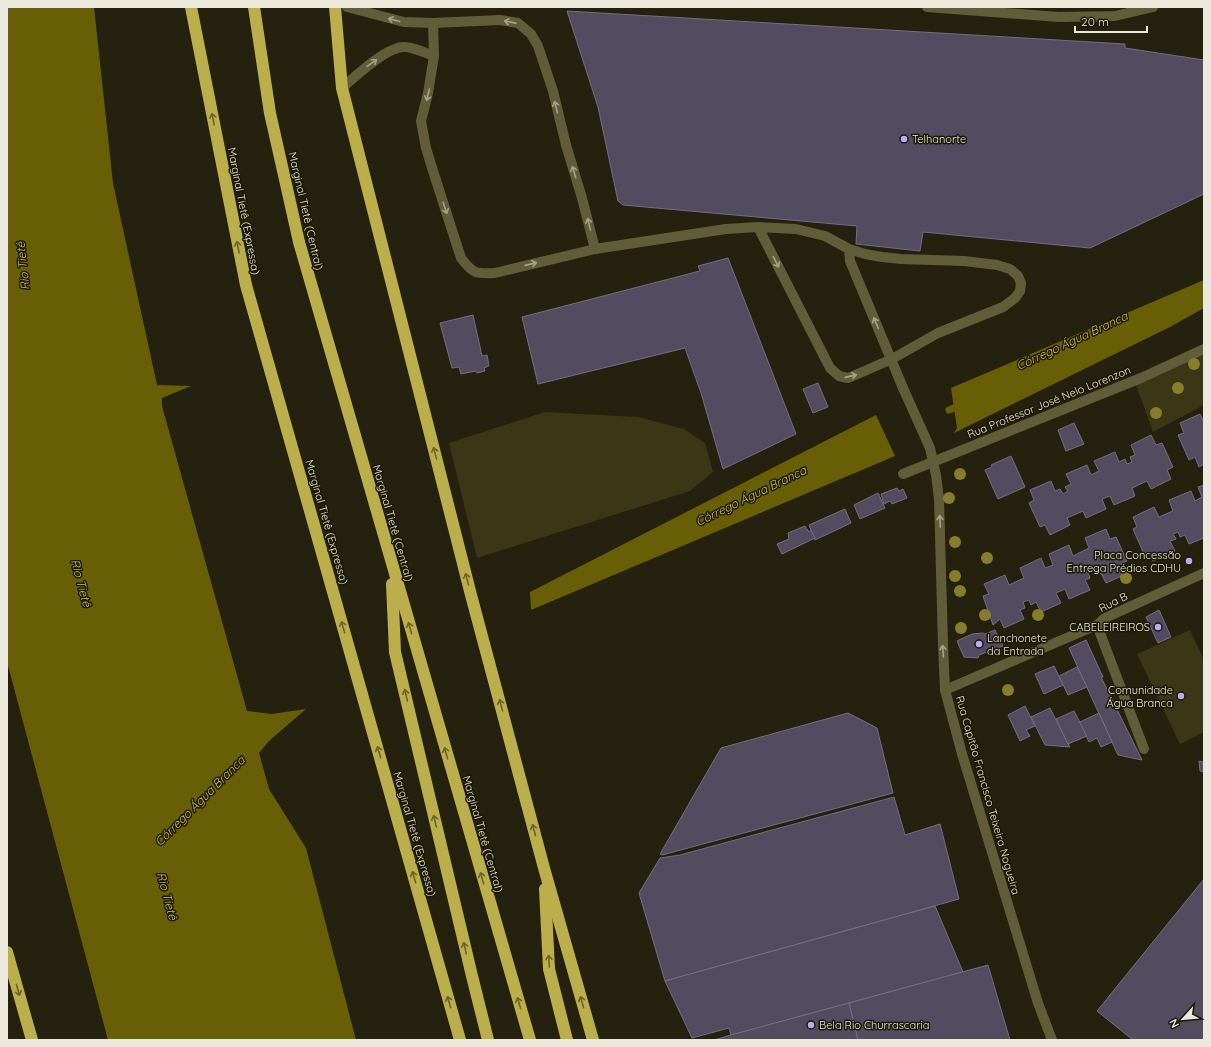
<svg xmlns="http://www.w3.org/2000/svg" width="1211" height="1047" font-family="Quicksand,sans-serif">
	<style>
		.green { fill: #3a3616 }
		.water { fill: #685e06 }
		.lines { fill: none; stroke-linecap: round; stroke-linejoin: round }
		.stream { stroke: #685e06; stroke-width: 7 }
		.building { fill: #514c60; stroke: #736e83 }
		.lane { stroke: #615d38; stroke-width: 10 }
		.street { stroke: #615d38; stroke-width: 10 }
		.highway { stroke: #bcaf4b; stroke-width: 12 }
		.tree { fill: #887d2a }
		.oneway { stroke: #a6a38a }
		.oneway2 { stroke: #6c6428 }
		.poi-dot { fill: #bcaaf5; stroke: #1b1806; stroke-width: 1.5 }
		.labels { text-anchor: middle; stroke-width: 3; stroke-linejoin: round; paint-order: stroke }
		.poi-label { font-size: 11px; fill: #eae9dc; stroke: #1b1806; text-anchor: start }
		.street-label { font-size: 11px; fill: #eae9dc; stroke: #1b1806 }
		.water-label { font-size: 12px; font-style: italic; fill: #d5c339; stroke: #1b1806 }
	</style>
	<rect width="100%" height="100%" fill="#24220e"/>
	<g class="green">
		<polygon points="1204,352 1204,405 1153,432 1135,382"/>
		<polygon points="545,412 638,417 684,429 705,443 713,472 690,491 477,558 449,443"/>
		<polygon points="1190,630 1204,660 1204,732 1180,744 1137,654"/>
	</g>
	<g class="water">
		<polygon points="7,7 94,7 113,183 157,385 191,386 162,398 162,406 247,711 272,714 306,709 269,741 259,753 269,789 306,848 356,1040 108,1040 7,662"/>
		<polygon points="1204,280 1204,308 1170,327 954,433 957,428 951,388"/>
		<polygon points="876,415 895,456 531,610 530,592"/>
	</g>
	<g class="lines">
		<polyline class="stream" points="949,410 961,405"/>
	</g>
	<g class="building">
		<polygon points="567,11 1125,44 1125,48 1204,60 1204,194 1090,248 923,232 920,251 856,244 857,226 623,205 618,201 598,107"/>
		<polygon points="728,258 796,434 723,469 701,393 685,348 538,384 522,317 700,271 698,266"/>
		<polygon points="473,315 482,356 487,355 489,366 484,368 485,371 477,373 476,371 461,374 459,367 452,368 440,323"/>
		<polygon points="818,383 828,407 813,413 803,389"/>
		<polygon points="1200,414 1204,422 1204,464 1199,467 1195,457 1189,460 1178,435 1184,433 1180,423"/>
		<polygon points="1074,423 1084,444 1066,451 1058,430"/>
		<polygon points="1151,435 1156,445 1162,443 1173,467 1167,470 1171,479 1151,489 1147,481 1132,488 1135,496 1114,505 1110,496 1102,499 1106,509 1086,518 1083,511 1067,518 1070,525 1050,535 1045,525 1040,527 1029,503 1034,500 1030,490 1051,481 1055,491 1060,489 1063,494 1068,491 1065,487 1071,484 1066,474 1087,465 1091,475 1099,471 1094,461 1115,452 1119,462 1125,459 1127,464 1132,462 1130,457 1135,455 1131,445"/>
		<polygon points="1011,456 1025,487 998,499 985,470 992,467 991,465"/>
		<polygon points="1204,485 1204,538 1189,544 1185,535 1180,537 1178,532 1173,534 1176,539 1170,541 1175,551 1153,561 1149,551 1144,554 1133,529 1137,527 1133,517 1154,507 1159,517 1173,511 1169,500 1191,491 1195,501 1202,497 1198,487"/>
		<polygon points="897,488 899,491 903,489 907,498 892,504 890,501 884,504 881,494"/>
		<polygon points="878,493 885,508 860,519 854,505"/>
		<polygon points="845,509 851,523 815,540 809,525"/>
		<polygon points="805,526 809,532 811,530 815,538 782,554 777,544 789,539 788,533"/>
		<polygon points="1106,529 1110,539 1116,537 1127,561 1121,564 1126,574 1106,583 1101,573 1096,575 1093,570 1088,573 1090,578 1085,580 1090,590 1069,599 1065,589 1056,593 1061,603 1041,612 1036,602 1031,605 1029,600 1023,602 1025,608 1020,610 1024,619 1004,628 1000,619 993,625 983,596 989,594 984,584 1005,575 1009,585 1024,578 1020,568 1041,558 1045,568 1053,565 1049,554 1069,545 1073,556 1089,548 1085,538"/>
		<polygon points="1159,610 1171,637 1158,643 1146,617"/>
		<polygon points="995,630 1003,646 979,655 978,658 964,657 957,641 972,634 983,633 985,634"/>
		<polygon points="1086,640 1103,677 1101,677 1142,760 1118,755 1112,742 1069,648"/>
		<polygon points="1054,666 1063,685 1044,694 1035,674"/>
		<polygon points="1077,667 1087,687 1068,695 1059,676"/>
		<polygon points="1025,706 1035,726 1026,730 1030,736 1020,741 1008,715"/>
		<polygon points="1050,708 1065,738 1070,747 1045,745 1031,717"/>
		<polygon points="1074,711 1087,736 1068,744 1056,719"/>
		<polygon points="848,713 877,728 893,793 662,855 660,854 721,748"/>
		<polygon points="1099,713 1112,742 1101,747 1097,738 1089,742 1080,722"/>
		<polygon points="1199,761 1204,762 1204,772 1200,771"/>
		<polygon points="894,797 905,835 940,824 959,899 665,981 639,893 660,858 680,855"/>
		<polygon points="1204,879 1204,1040 1133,1040 1097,1011"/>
		<polygon points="935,906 963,972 731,1035 729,1028 692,1038 665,981"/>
		<polygon points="988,965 1010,1040 858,1040 849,1003"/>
		<polygon points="849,1003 858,1040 714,1040 731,1035"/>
	</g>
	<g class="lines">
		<g class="lane">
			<polyline points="347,7 404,22 433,23 500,20 518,23 531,34 538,46 553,91 566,145 582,198 595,249"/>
			<polyline points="927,7 1059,17 1115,16 1153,7"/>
			<path d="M433,23L434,56L428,93L421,121L426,148L433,171L461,258C473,274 476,274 495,273L595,249L726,229L758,227L796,229L825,236L849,249L865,254L882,257L901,259L964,261L997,265L1010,269L1018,276L1021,283L1020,291L1015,298L1003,307L938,333L892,359L860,373L848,378L839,376L830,368L758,227"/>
			<path d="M342,88C356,76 386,47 404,47C414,47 425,53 434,56"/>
			<polyline points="849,249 850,261 903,388"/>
			<polyline points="903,474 1141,378 1204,349"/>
			<polyline points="945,690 1097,625 1105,618 1204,573"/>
		</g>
		<g class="street">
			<polyline points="903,388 930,448 936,475 939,499 943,645 945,690 962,754 1038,1003 1052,1040"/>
			<polyline points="1097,625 1144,749"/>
		</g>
		<g class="highway">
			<polyline points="191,7 246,285 460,1040"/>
			<polyline points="254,7 270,113 299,242 530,1040"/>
			<polyline points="335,7 342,88 471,595 544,868 593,1040"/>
			<polyline points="392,584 395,652 472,976 488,1040"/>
			<polyline points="545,889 549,969 567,1040"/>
			<polyline points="7,952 32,1040"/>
		</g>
	</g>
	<g class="tree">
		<circle cx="1194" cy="364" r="6"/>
		<circle cx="1178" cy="388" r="6"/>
		<circle cx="1156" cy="413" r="6"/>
		<circle cx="960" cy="474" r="6"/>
		<circle cx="949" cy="498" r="6"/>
		<circle cx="955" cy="542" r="6"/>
		<circle cx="987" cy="558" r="6"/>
		<circle cx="955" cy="576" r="6"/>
		<circle cx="1126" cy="578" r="6"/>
		<circle cx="960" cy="591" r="6"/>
		<circle cx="985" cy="615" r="6"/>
		<circle cx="1038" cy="615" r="6"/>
		<circle cx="961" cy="628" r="6"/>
		<circle cx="1008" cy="690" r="6"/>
	</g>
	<defs><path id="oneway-shaft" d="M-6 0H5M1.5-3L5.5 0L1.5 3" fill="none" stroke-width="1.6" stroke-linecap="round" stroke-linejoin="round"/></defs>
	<g class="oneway">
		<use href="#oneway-shaft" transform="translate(394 20) rotate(-165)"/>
		<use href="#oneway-shaft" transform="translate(510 22) rotate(-169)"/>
		<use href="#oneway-shaft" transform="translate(372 63) rotate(-35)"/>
		<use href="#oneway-shaft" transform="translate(428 95) rotate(103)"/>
		<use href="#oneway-shaft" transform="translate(556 107) rotate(-104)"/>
		<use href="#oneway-shaft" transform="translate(574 172) rotate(-107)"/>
		<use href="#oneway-shaft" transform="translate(445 208) rotate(72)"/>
		<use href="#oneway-shaft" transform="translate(589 224) rotate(-104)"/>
		<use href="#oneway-shaft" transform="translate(776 262) rotate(63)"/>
		<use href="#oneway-shaft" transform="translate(531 264) rotate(-13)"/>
		<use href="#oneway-shaft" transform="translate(876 323) rotate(-113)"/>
		<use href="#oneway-shaft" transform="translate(851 376) rotate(-13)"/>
		<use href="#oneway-shaft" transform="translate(940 521) rotate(-92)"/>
		<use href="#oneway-shaft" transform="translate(943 651) rotate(-94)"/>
	</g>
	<g class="oneway2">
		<use href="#oneway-shaft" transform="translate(213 119) rotate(-101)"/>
		<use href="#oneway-shaft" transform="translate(238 247) rotate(-101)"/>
		<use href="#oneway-shaft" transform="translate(435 453) rotate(-104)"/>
		<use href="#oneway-shaft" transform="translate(467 579) rotate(-104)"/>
		<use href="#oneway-shaft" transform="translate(343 627) rotate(-106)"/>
		<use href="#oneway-shaft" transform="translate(410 628) rotate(-106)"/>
		<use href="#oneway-shaft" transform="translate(406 695) rotate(-103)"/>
		<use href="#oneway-shaft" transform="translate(501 705) rotate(-105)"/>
		<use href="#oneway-shaft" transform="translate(379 752) rotate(-106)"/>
		<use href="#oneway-shaft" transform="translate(446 753) rotate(-106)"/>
		<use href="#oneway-shaft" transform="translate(435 821) rotate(-103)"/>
		<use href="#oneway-shaft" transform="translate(534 830) rotate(-105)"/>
		<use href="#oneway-shaft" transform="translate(414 877) rotate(-106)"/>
		<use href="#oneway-shaft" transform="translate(482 878) rotate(-106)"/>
		<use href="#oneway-shaft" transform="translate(465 948) rotate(-103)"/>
		<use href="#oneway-shaft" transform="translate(549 961) rotate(-93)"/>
		<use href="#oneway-shaft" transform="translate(18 990) rotate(74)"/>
		<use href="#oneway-shaft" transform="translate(449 1002) rotate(-106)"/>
		<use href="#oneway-shaft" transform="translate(582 1002) rotate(-106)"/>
		<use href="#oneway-shaft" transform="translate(519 1003) rotate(-106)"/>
	</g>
	<g class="poi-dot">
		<circle cx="904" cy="139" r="4"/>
		<circle cx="1189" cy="561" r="4"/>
		<circle cx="1158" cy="627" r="4"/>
		<circle cx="979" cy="644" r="4"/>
		<circle cx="1181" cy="696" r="4"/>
		<circle cx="811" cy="1025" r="4"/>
	</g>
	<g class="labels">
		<g class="poi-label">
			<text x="912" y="143">Telhanorte</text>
			<text x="1181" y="559" text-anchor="end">Placa Concessão<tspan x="1181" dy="13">Entrega Prédios CDHU</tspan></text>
			<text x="1150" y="631" text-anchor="end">CABELEIREIROS</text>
			<text x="987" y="642">Lanchonete<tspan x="987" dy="13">da Entrada</tspan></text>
			<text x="1173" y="694" text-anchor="end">Comunidade<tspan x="1173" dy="13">Água Branca</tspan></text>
			<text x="819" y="1029">Bela Rio Churrascaria</text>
		</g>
		<g class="street-label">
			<text transform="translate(244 211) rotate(79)" y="4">Marginal Tietê (Expressa)</text>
			<text transform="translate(306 211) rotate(77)" y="4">Marginal Tietê (Central)</text>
			<text transform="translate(1049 402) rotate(-22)" y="4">Rua Professor José Nelo Lorenzon</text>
			<text transform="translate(327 522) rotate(74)" y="4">Marginal Tietê (Expressa)</text>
			<text transform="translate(393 523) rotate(74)" y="4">Marginal Tietê (Central)</text>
			<text transform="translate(1113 602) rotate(-27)" y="4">Rua B</text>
			<text transform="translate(988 795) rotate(74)" y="4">Rua Capitão Francisco Teixeira Nogueira</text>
			<text transform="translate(415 834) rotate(74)" y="4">Marginal Tietê (Expressa)</text>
			<text transform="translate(483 834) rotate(74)" y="4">Marginal Tietê (Central)</text>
		</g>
		<g class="water-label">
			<text transform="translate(23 266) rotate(-96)" y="4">Rio Tietê</text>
			<text transform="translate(1072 341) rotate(-25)" y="4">Córrego Água Branca</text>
			<text transform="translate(751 496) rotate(-26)" y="4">Córrego Água Branca</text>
			<text transform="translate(81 583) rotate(75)" y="4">Rio Tietê</text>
			<text transform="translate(200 801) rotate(-45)" y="4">Córrego Água Branca</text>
			<text transform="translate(167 896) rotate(75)" y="4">Rio Tietê</text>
		</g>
	</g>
	<rect width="1211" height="1047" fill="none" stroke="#eae9dc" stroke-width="16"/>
	<g transform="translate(1183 1019) rotate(243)" stroke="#1b1806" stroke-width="3" paint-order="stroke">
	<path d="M0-3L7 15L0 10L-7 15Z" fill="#eae9dc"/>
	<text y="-6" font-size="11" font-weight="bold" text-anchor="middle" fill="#eae9dc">N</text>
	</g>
	<path d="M1075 26v6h72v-6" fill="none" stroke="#eae9dc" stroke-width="2"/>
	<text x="1081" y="26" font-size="12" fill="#eae9dc" stroke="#1b1806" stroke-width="3" paint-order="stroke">20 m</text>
</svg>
